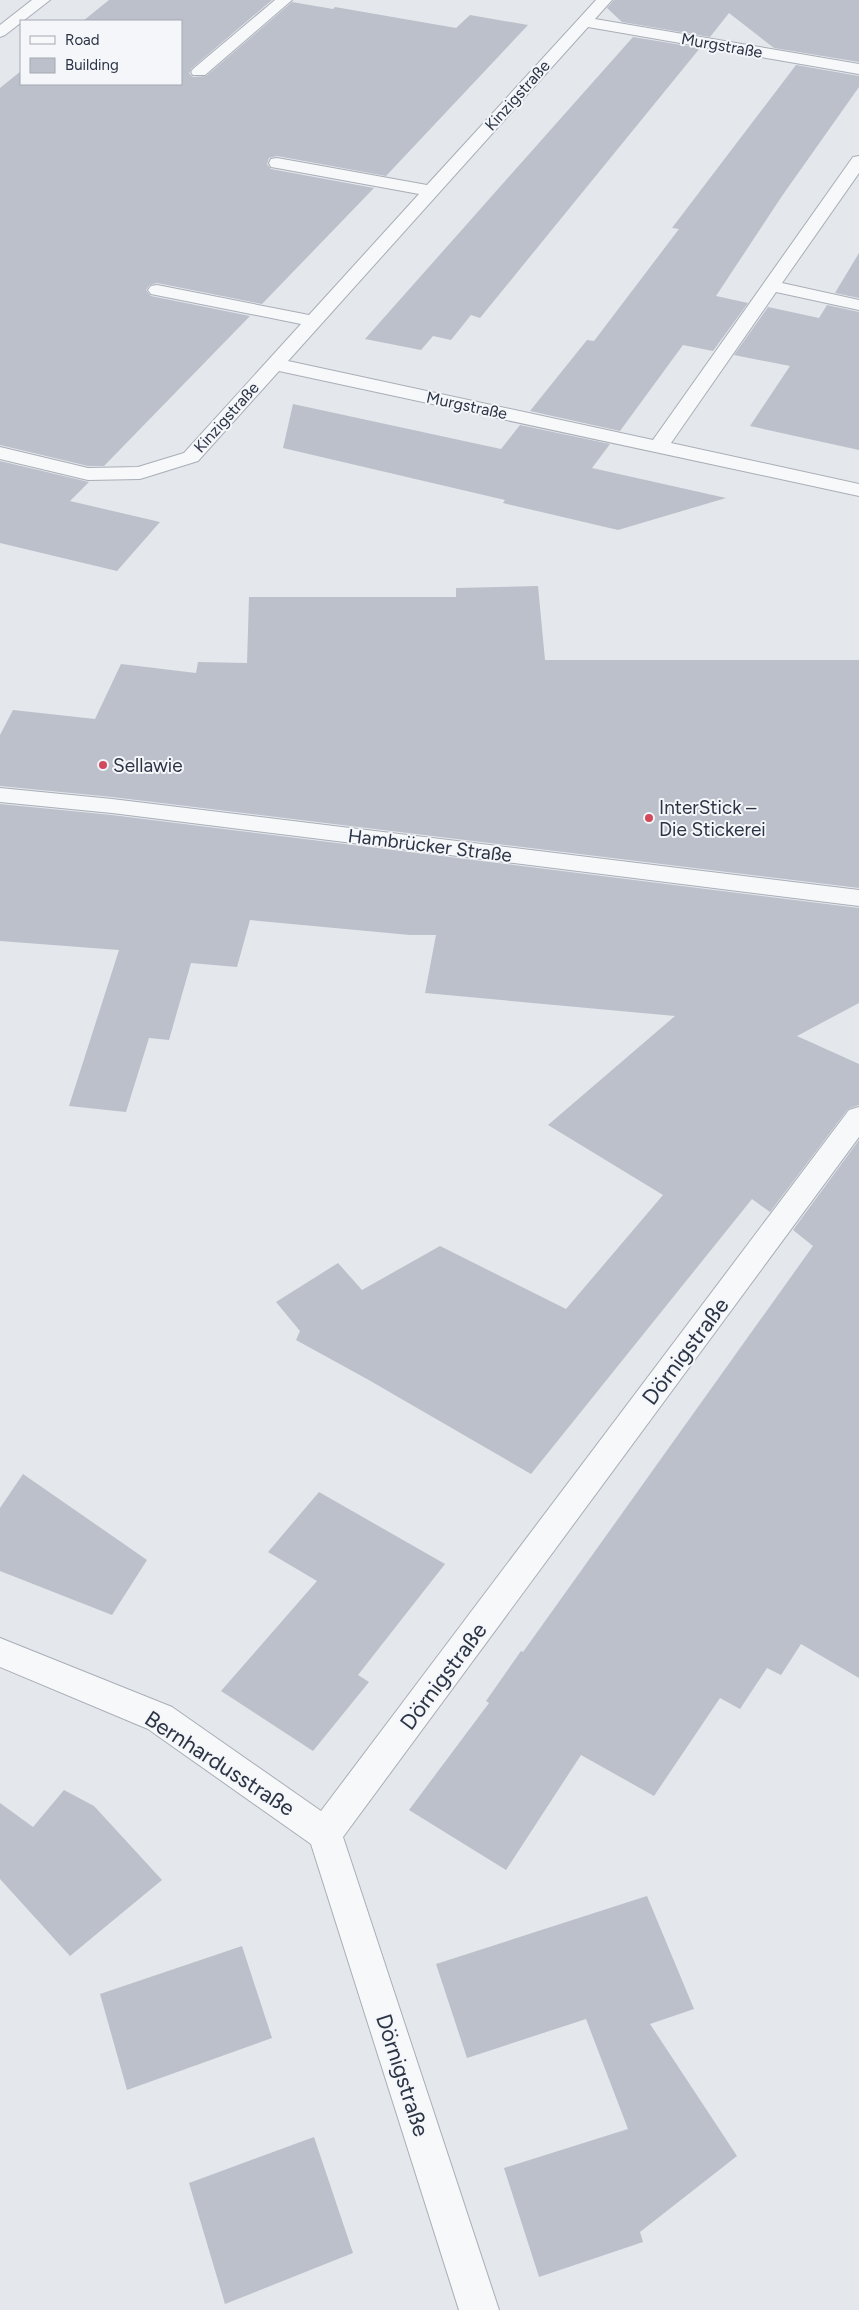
<svg xmlns="http://www.w3.org/2000/svg" width="859" height="2310" font-family="Figtree,sans-serif">
	<style>
		.building { fill: #bbc0ca }
		.lines { fill: none; stroke-linecap: round; stroke-linejoin: round }
		.minor-casing { stroke: #a9aeb7; stroke-width: 2 }
		.tertiary-casing { stroke: #a9aeb7; stroke-width: 2 }
		.minor { fill: #f7f8fa; fill-rule: evenodd }
		.tertiary { fill: #f7f8fa; fill-rule: evenodd }
		.poi-dot { fill: #d1495b; stroke: #f4f6f9; stroke-width: 2 }
		.labels { text-anchor: middle; stroke-width: 4; stroke-linejoin: round; paint-order: stroke }
		.far-street-label { font-size: 16px; fill: #2b3445; stroke: #f4f6f9 }
		.poi-label { font-size: 19px; fill: #2b3445; stroke: #f4f6f9; text-anchor: start }
		.street-label { font-size: 19px; fill: #2b3445; stroke: #f4f6f9 }
		.near-street-label { font-size: 22px; fill: #2b3445; stroke: #f4f6f9 }
	</style>
	<rect width="100%" height="100%" fill="#e4e7ec"/>
	<g class="building">
		<polygon points="109,0 272,0 192,68 189,73 193,77 206,76 292,2 333,9 335,7 456,28 470,15 528,25 386,176 277,156 269,158 267,164 271,169 374,188 262,304 157,283 150,285 146,290 151,296 250,316 104,466 88,466 0,445 0,88 21,71 21,84 181,84 181,21 83,21"/>
		<polygon points="614,0 859,0 859,62 774,48 729,13 710,37 622,22 607,8"/>
		<polygon points="633,37 700,48 480,318 471,315 451,340 433,336 421,350 365,339"/>
		<polygon points="796,65 859,76 859,87 782,196 716,296 748,303 713,351 683,345 620,431 530,411 587,340 594,341 679,229 672,228"/>
		<polygon points="859,253 859,298 835,293"/>
		<polygon points="827,305 859,312 859,450 750,426 790,366 734,355 768,307 819,318"/>
		<polygon points="293,404 501,449 520,425 610,444 592,468 726,498 618,530 503,503 505,500 283,448"/>
		<polygon points="0,461 89,482 70,501 160,522 117,571 0,543"/>
		<polygon points="538,586 545,660 859,660 859,888 112,797 0,786 0,735 13,710 95,719 121,664 196,673 198,662 247,663 249,597 456,597 456,588"/>
		<polygon points="0,804 112,815 859,908 859,1003 797,1036 859,1064 859,1105 848,1109 770,1212 752,1199 531,1474 367,1379 296,1340 300,1331 276,1302 338,1263 362,1290 440,1246 566,1309 663,1195 548,1125 675,1016 425,993 436,935 410,935 250,920 237,967 191,963 169,1040 149,1038 126,1112 69,1106 119,950 0,941"/>
		<polygon points="859,1140 859,1678 801,1644 781,1675 767,1668 740,1709 720,1698 654,1796 581,1755 506,1870 409,1810 489,1703 486,1701 521,1651 523,1652 813,1246 793,1230"/>
		<polygon points="23,1474 147,1560 112,1615 0,1571 0,1508"/>
		<polygon points="319,1492 445,1564 358,1675 369,1682 313,1751 221,1691 317,1581 268,1552"/>
		<polygon points="64,1790 94,1806 162,1880 70,1956 0,1879 0,1803 33,1827"/>
		<polygon points="647,1896 694,2009 650,2024 737,2156 640,2232 643,2242 539,2277 504,2168 628,2129 586,2019 467,2058 436,1964"/>
		<polygon points="242,1946 272,2038 127,2090 100,1994"/>
		<polygon points="314,2137 353,2253 225,2304 189,2183"/>
	</g>
	<g class="lines">
		<g class="minor-casing">
			<g id="minor">
				<polygon points="32,0 50,0 5,35 0,37 0,25"/>
				<polygon points="275,0 292,0 205,75 193,75 191,72 193,69"/>
				<polygon points="596,0 612,0 595,19 859,64 859,74 588,27 288,361 653,440 853,157 859,156 859,173 782,283 859,300 859,310 776,292 671,443 859,484 859,496 279,371 198,461 140,479 88,480 0,459 0,447 88,468 138,467 184,453 301,324 151,294 148,290 151,286 157,285 309,315 419,194 277,168 271,167 269,163 271,159 277,158 427,185"/>
				<polygon points="859,1107 859,1137 343,1837 499,2310 459,2310 311,1844 148,1729 0,1667 0,1638 172,1707 321,1811 849,1110"/>
			</g>
		</g>
		<g class="tertiary-casing">
			<polygon id="tertiary" points="0,788 112,799 859,890 859,906 112,813 0,802"/>
		</g>
		<use href="#minor" class="minor"/>
		<use href="#tertiary" class="tertiary"/>
	</g>
	<g class="poi-dot">
		<circle cx="103" cy="765" r="5"/>
		<circle cx="649" cy="818" r="5"/>
	</g>
	<g class="labels">
		<g class="far-street-label">
			<text transform="translate(722 45) rotate(10)" y="6">Murgstraße</text>
			<text transform="translate(517 95) rotate(-48)" y="6">Kinzigstraße</text>
			<text transform="translate(467 405) rotate(12)" y="6">Murgstraße</text>
			<text transform="translate(226 417) rotate(-48)" y="6">Kinzigstraße</text>
		</g>
		<g class="poi-label">
			<text x="113" y="772">Sellawie</text>
			<text x="659" y="814">InterStick –<tspan x="659" dy="22">Die Stickerei</tspan></text>
		</g>
		<g class="street-label">
			<text transform="translate(430 845) rotate(7)" y="7">Hambrücker Straße</text>
		</g>
		<g class="near-street-label">
			<text transform="translate(685 1351) rotate(-53)" y="8">Dörnigstraße</text>
			<text transform="translate(443 1676) rotate(-53)" y="8">Dörnigstraße</text>
			<text transform="translate(220 1763) rotate(33)" y="8">Bernhardusstraße</text>
			<text transform="translate(403 2075) rotate(72)" y="8">Dörnigstraße</text>
		</g>
	</g>
	<rect x="20" y="20" width="162" height="65" fill="#f4f6f9" stroke="#a4a8b1"/>
	<rect x="30" y="36" width="25" height="8" fill="#f7f8fa" stroke="#a4a8b1"/>
	<text x="65" y="45" font-size="15" fill="#2b3445">Road</text>
	<rect x="30" y="58" width="25" height="15" fill="#bbc0ca" stroke="#a4a8b1"/>
	<text x="65" y="70" font-size="15" fill="#2b3445">Building</text>
</svg>
